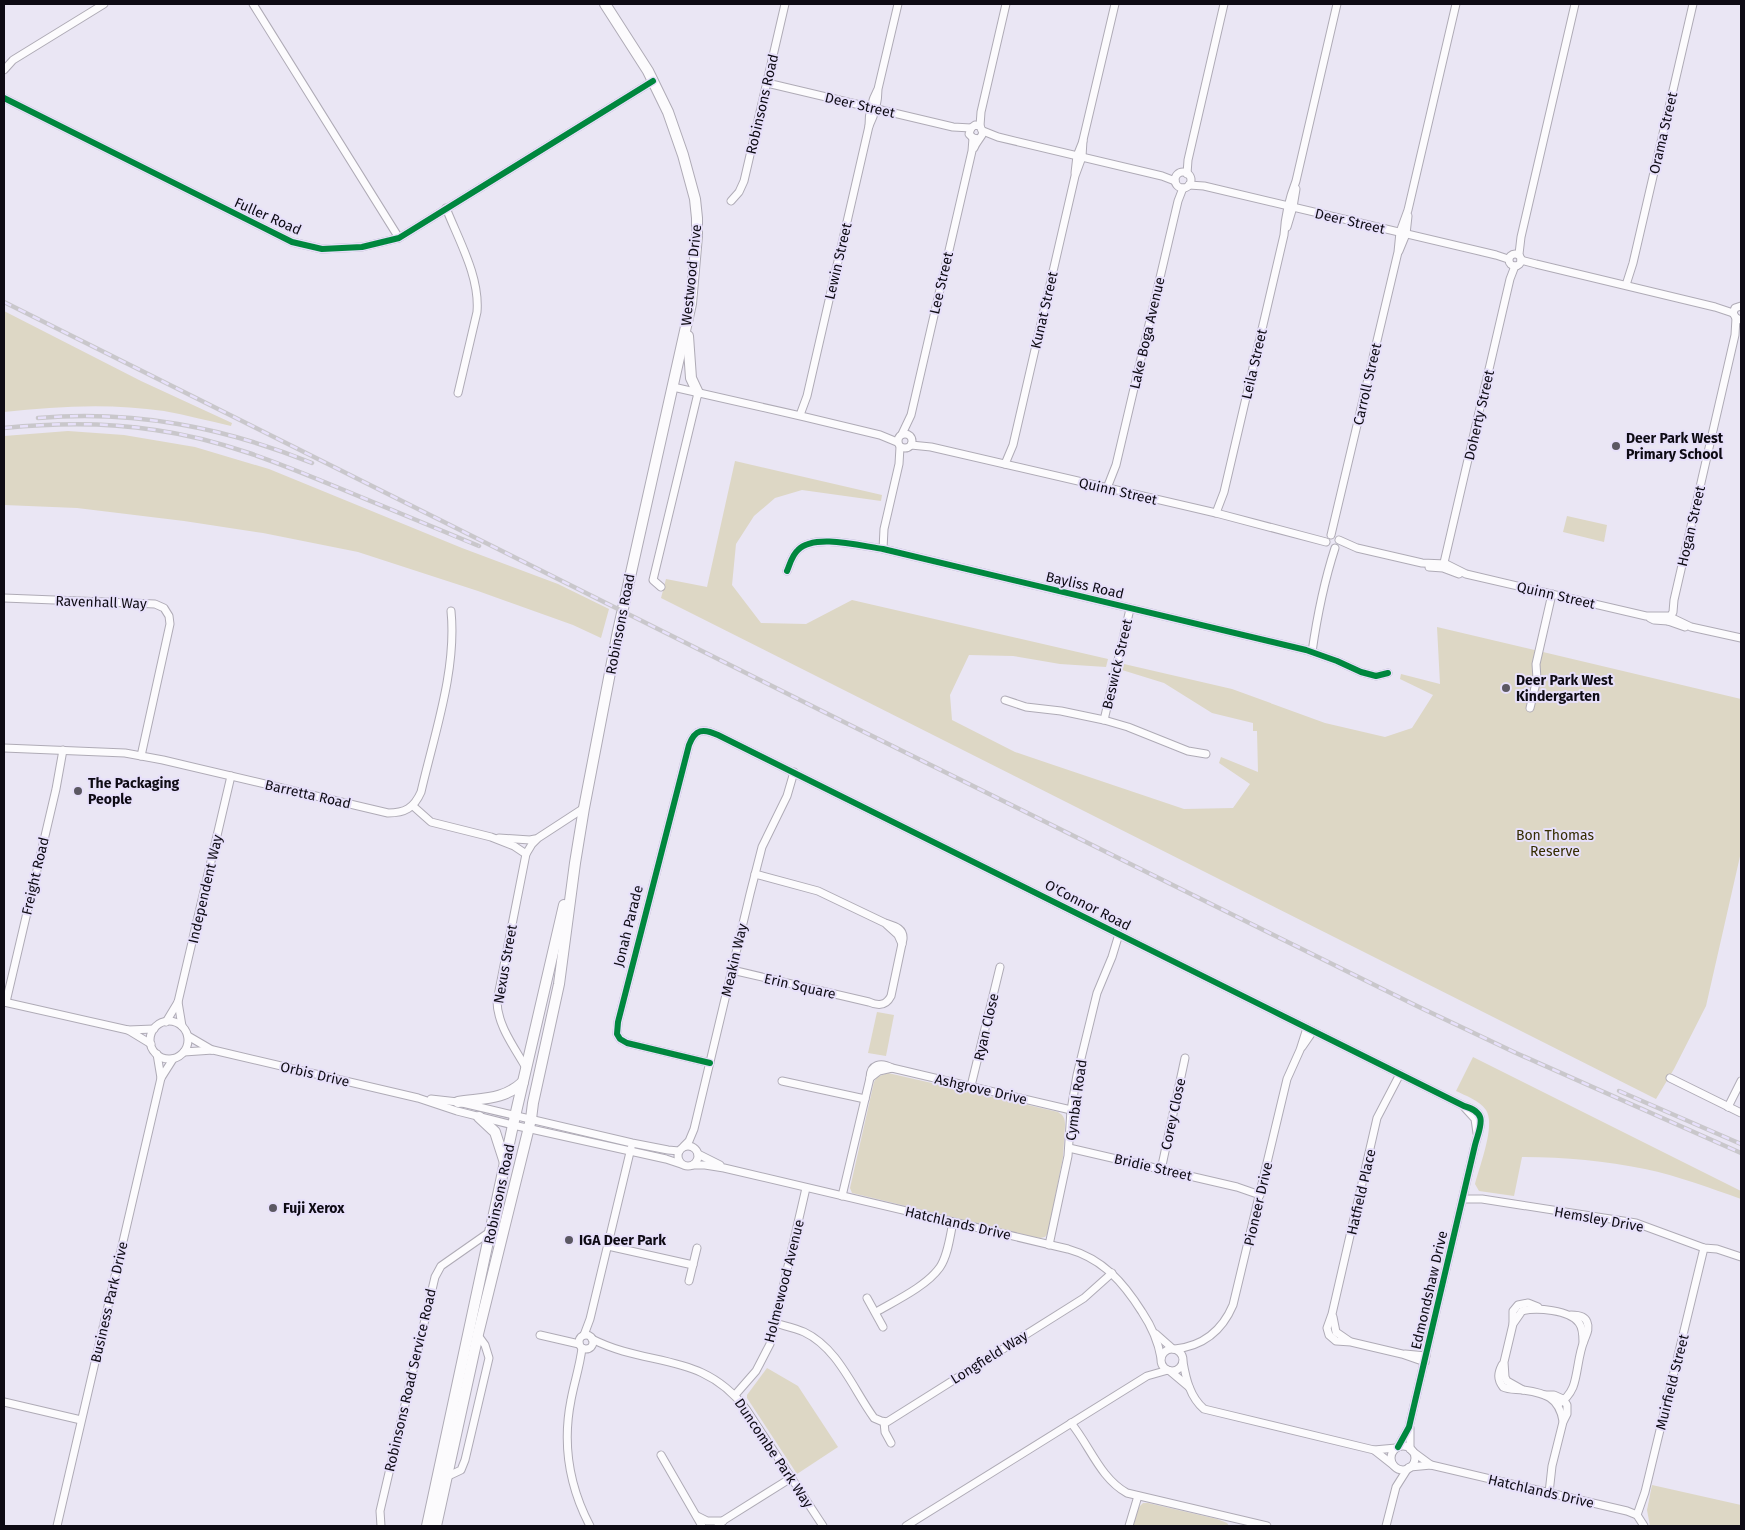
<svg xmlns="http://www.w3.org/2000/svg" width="1745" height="1530" font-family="'Fira Sans',sans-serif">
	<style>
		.green { fill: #ddd7c5 }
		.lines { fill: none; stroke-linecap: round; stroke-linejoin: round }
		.street-casing { stroke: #afabb6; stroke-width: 9 }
		.secondary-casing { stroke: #afabb6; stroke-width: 12 }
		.street { stroke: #fcfbfd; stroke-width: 7 }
		.secondary { stroke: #fcfbfd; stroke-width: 10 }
		.rail-casing { stroke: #c9c7cb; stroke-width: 4.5 }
		.rail { stroke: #e7e0fa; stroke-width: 2.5; stroke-dasharray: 8; stroke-linecap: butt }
		.cycleway-casing { stroke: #e7e0fa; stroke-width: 9 }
		.cycleway { stroke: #00873e; stroke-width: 6 }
		.poi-dot { fill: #5b5862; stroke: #e7e0fa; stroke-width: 2 }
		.labels { text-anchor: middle; stroke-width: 4; stroke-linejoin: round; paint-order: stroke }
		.street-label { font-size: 14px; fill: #0e0b14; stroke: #e7e0fa }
		.poi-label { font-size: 14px; font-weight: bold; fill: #0e0b14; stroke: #e7e0fa; text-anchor: start }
		.park-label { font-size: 14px; fill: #352c00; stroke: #e7e0fa }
	</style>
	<rect width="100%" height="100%" fill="#eae6f4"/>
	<g class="green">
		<path d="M4,311L141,381L232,423L231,426C209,421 186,415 164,411C111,403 57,406 4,412Z"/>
		<polygon points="68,431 124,435 195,447 269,469 462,548 558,584 609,609 601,638 573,625 478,591 358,552 263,533 184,521 77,508 4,505 4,436"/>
		<polygon points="735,461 882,495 881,501 802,490 775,498 754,516 736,544 732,585 761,623 806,624 852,600 1108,659 1106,667 1060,664 1013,656 969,655 950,695 952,720 1015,752 1184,809 1233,808 1250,784 1219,763 1221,757 1258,772 1257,731 1253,731 1253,723 1212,713 1164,683 1122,670 1124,664 1232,689 1325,723 1385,737 1412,728 1433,695 1400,679 1401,674 1440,684 1437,627 1741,699 1741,852 1706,1006 1674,1069 1656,1099 661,598 666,579 707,587"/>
		<polygon points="1567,516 1607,525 1604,542 1563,532"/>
		<polygon points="877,1012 894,1015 886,1056 868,1053"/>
		<path d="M1473,1057L1741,1191V1199C1710,1188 1678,1176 1645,1169C1605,1161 1564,1157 1522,1157L1514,1196L1479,1191L1475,1184C1479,1167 1496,1125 1486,1110C1479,1100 1466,1096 1456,1091Z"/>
		<path d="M888,1073L1058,1112C1063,1115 1065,1118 1065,1125L1063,1157L1048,1233L1045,1237L1040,1238L1030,1236L852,1193L850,1188L874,1082L877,1077Z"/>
		<polygon points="767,1368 798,1386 838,1447 797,1474 747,1398 747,1395"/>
		<polygon points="1652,1485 1741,1505 1741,1526 1650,1526 1647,1510"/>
		<polygon points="1143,1503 1148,1503 1217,1519 1227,1523 1229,1526 1133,1526 1137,1509"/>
	</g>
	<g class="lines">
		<g class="street-casing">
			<g id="street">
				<polyline points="253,4 399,238"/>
				<polyline points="4,70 13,60 104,4"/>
				<polyline points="767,83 953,127 971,128"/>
				<polyline points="4,98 292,242 322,249 362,247 399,238 653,81"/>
				<path d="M869,126C869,113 871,102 877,91"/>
				<polyline points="980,126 981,112 1006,4"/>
				<polyline points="983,131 998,137 1162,176 1175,181"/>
				<path d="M974,148C976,142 981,138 983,133L980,126L975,125L971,128L969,134L973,138L978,139"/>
				<circle cx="1183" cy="180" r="8"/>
				<polyline points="1075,173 1077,156 1083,141"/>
				<polyline points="1187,174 1188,160 1224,4"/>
				<polyline points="1189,185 1204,186 1496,255 1508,259"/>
				<polyline points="731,201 739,192 744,181 785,4"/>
				<path d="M446,208C459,241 480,277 477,312L458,393"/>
				<polyline points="1287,227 1293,207 1296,189"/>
				<polyline points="1399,251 1406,234 1408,216"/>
				<circle cx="1515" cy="260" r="6"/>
				<polyline points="1519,254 1521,237 1575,4"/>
				<polyline points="1521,260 1536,264 1715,307 1733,313"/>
				<polyline points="1626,285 1633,263 1693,4"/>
				<polyline points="1741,306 1735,308 1733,313 1736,318 1741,320"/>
				<polyline points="673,387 805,417 880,435 897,442"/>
				<path d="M800,415L807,396L869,126C875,114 878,103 878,89L898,4"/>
				<circle cx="905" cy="441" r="7"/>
				<polyline points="902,434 911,415 972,151 973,138"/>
				<polyline points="911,445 931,447 1216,513 1326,542"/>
				<polyline points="1005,464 1013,445 1075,176 1082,157 1083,140 1115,4"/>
				<polyline points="1107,488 1116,465 1178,201 1183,188"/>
				<path d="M1216,513L1224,492L1284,235C1285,216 1289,199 1296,181L1337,4"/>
				<polyline points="1331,535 1398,252 1400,232 1408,210 1456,4"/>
				<polyline points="1339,540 1357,548 1422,563 1446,564 1466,574 1646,616 1668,616 1691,627 1741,638"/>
				<polyline points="883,549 884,529 899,464 900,447"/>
				<polyline points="1429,567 1443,568 1459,574"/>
				<polyline points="1443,567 1510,279 1515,266"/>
				<path d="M787,571C790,564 792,555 798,550C814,533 861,546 883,549L1306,650L1337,661L1361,672L1376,676L1388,673"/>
				<polyline points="661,587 653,580 698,393"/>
				<polyline points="4,598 155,604 164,608 169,616 170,624 141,756"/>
				<polyline points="1650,618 1654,620 1668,621 1685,627"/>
				<polyline points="1668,621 1673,612 1674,600 1735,335 1736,318"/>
				<path d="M1312,652C1317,617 1324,582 1335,548"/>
				<polyline points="1005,700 1026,707 1061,711 1104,720 1128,727 1188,751 1206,754"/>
				<polyline points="1530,708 1537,679 1536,664 1552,594"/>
				<polyline points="1104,720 1130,609"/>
				<path d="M4,748L125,753L163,760L388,813C405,813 414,808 421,792C434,735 457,670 451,611"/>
				<polyline points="413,806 431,822 491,837 514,846 526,854"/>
				<polyline points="499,838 530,840 535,839"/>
				<polyline points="887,925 898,935 902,944"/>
				<path d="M732,970L869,1002C878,1006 886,1006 891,996L903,939C904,928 894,926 885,923L818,891L755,874"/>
				<polyline points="4,1002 128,1030 154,1029"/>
				<polyline points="6,1002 56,789 63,750"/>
				<polyline points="178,1002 182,1026"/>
				<circle cx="169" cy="1040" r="19"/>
				<polyline points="166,1022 178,1002 231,776"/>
				<polyline points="128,1030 151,1044"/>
				<polyline points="188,1036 212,1050"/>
				<polyline points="1302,1047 1313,1031"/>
				<polyline points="184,1052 213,1050 418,1098 457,1111 513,1125 666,1159 681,1164"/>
				<polyline points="157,1054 161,1078"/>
				<path d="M710,1063L627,1043L620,1039L617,1034L618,1022L689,745C695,729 703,728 718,735L1464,1106C1489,1113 1480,1126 1475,1145L1409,1427L1398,1447"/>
				<path d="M526,1068C515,1048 497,1025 497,1001L526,854L532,844L538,838L584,808"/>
				<polyline points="1400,1074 1377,1118 1332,1314 1327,1328 1329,1335 1336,1341 1351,1342 1402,1354 1425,1362"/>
				<polyline points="870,1078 879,1071 892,1068"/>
				<polyline points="1670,1078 1741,1113"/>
				<polyline points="782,1081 865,1099"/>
				<polyline points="971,1086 1000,967"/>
				<polyline points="431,1099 458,1102 632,1143 668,1150 679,1151"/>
				<polyline points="1728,1107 1741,1081"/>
				<polyline points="1465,1108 1475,1119 1477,1133"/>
				<circle cx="688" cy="1156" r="10"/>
				<polyline points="684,1146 689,1141 694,1129 750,894 762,847 787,796 794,772"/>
				<polyline points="1069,1148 1237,1187 1260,1195"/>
				<polyline points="698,1154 720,1165"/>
				<path d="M693,1165H705L724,1168L1068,1249C1103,1259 1123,1282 1142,1312C1152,1327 1158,1340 1161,1358"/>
				<polyline points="1161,1170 1185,1058"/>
				<path d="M842,1196L870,1078C870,1064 881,1062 892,1068L1071,1110"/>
				<polyline points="1463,1199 1482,1199 1636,1223 1704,1248 1717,1249 1741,1257"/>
				<polyline points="1049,1245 1068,1156 1071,1110 1077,1075 1097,993 1112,957 1119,934"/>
				<polyline points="608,1246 693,1265"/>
				<polyline points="689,1281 697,1248"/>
				<polyline points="867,1298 883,1327"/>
				<path d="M876,1312C895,1301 927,1286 940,1267C948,1255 950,1236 953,1222"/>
				<polyline points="1333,1317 1336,1332 1349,1341"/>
				<path d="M775,1323C785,1326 795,1328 804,1332C838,1348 853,1389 874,1418L881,1421L887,1422L1084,1298L1112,1273"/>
				<polyline points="1513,1323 1513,1311 1518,1305 1528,1303 1538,1307"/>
				<polyline points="1156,1334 1173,1349"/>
				<circle cx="586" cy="1342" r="7"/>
				<polyline points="540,1335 579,1344"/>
				<polyline points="584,1335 590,1319 631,1148"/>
				<path d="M592,1339C649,1368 702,1351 746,1409L823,1526"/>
				<path d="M582,1348C580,1366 574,1383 571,1400C562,1445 569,1486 590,1526"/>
				<circle cx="1172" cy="1360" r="11"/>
				<path d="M1175,1349C1203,1346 1222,1331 1233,1305L1287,1079L1300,1050L1307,1028"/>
				<polyline points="1405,1354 1426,1356"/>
				<path d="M1183,1362C1186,1379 1190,1397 1204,1409L1374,1450L1393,1465"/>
				<path d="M1502,1365C1498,1373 1497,1379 1503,1387C1509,1390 1516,1389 1523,1390C1545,1393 1559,1397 1563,1421"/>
				<polyline points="1170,1371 1189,1387"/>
				<path d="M1523,1390L1507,1381L1505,1377L1504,1362L1513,1324L1522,1311C1536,1307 1570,1310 1579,1323C1583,1328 1583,1336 1583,1342"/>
				<polyline points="735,1395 756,1371 770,1344 806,1188"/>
				<polyline points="1545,1395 1554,1395 1563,1399 1567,1405 1567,1414 1563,1422 1552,1466 1549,1493"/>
				<polyline points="4,1402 81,1420"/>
				<path d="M1558,1404C1565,1400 1570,1394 1573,1387C1578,1374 1578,1355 1584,1341C1586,1335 1590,1329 1587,1322C1585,1316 1577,1315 1571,1315"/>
				<polyline points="884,1422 885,1432 891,1443"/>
				<path d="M1071,1423C1090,1446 1100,1478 1127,1493L1267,1526"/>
				<polyline points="1410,1428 1410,1449"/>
				<circle cx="1403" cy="1458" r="12"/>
				<polyline points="1374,1450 1396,1448"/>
				<polyline points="1412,1451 1431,1465"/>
				<polyline points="661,1455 702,1526"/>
				<polyline points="1410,1467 1431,1465 1627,1511 1637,1515 1644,1526"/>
				<polyline points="444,1478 461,1470 465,1460 489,1358 485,1345 477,1334"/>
				<polyline points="1637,1515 1645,1492 1704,1248"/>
				<polyline points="697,1516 707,1521 723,1521"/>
				<polyline points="57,1526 161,1078 173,1059"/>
				<polyline points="381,1526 380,1511 435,1277 441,1266 491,1231"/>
				<polyline points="718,1526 724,1520 791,1478"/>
				<polyline points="906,1526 1147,1376 1168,1370"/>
				<polyline points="1129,1526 1138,1496"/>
				<polyline points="1386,1526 1396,1487 1408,1468"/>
			</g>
		</g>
		<g class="secondary-casing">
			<g id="secondary">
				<polyline points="688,336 691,378 698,393"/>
				<path d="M458,1102C483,1098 504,1100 523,1082"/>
				<polyline points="479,1117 495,1132 505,1163"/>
				<polyline points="427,1526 513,1125 564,905"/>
				<polyline points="436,1526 478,1334 531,1119 533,1103 559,984 575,863 584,808 618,631 691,304 697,236 697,218 695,199 683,155 668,112 648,71 605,4"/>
			</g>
		</g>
		<use href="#street" class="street"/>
		<use href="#secondary" class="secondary"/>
		<g class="rail-casing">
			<g id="rail">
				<polyline points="4,302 850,725 1419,1007 1516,1053 1741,1153"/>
				<path d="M38,418C135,410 223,427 312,463"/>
				<path d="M4,428C55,423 104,422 155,430C220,439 279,463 339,488C386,507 432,527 479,546"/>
				<polyline points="1619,1091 1741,1144"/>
			</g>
		</g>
		<use href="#rail" class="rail"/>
		<g class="cycleway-casing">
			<g id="cycleway">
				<polyline points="4,98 292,242 322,249 362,247 399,238 653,81"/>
				<path d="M787,571C790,564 792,555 798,550C814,533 861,546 883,549L1306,650L1337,661L1361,672L1376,676L1388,673"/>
				<path d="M710,1063L627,1043L620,1039L617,1034L618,1022L689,745C695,729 703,728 718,735L1464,1106C1489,1113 1480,1126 1475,1145L1409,1427L1398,1447"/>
			</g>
		</g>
		<use href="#cycleway" class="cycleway"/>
	</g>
	<g class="poi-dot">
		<circle cx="1616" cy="446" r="5"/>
		<circle cx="1506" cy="688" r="5"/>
		<circle cx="78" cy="791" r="5"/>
		<circle cx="273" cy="1208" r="5"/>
		<circle cx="569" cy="1240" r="5"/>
	</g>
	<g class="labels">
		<g class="street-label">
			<text transform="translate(762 104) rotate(-77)" y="5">Robinsons Road</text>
			<text transform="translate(860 105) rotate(13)" y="5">Deer Street</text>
			<text transform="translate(1663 133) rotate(-77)" y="5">Orama Street</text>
			<text transform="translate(268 216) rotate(24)" y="5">Fuller Road</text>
			<text transform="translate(1350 221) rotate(13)" y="5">Deer Street</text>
			<text transform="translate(838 261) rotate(-77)" y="5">Lewin Street</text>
			<text transform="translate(691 275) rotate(-84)" y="5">Westwood Drive</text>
			<text transform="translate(941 283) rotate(-77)" y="5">Lee Street</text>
			<text transform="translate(1044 310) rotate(-77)" y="5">Kunat Street</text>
			<text transform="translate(1147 333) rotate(-77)" y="5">Lake Boga Avenue</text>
			<text transform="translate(1254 364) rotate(-77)" y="5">Leila Street</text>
			<text transform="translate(1367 384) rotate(-77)" y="5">Carroll Street</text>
			<text transform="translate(1479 415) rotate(-77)" y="5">Doherty Street</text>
			<text transform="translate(1118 491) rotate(13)" y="5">Quinn Street</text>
			<text transform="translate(1691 526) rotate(-77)" y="5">Hogan Street</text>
			<text transform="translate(1085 585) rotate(13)" y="5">Bayliss Road</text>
			<text transform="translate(1556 595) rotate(13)" y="5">Quinn Street</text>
			<text transform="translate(101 602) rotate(2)" y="5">Ravenhall Way</text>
			<text transform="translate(620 624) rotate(-79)" y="5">Robinsons Road</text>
			<text transform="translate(1117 664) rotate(-77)" y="5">Beswick Street</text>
			<text transform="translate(308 794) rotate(13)" y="5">Barretta Road</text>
			<text transform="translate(35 876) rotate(-77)" y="5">Freight Road</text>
			<text transform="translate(205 889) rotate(-77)" y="5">Independent Way</text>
			<text transform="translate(1088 905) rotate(27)" y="5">O'Connor Road</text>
			<text transform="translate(628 926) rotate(-76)" y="5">Jonah Parade</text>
			<text transform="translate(734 960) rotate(-77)" y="5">Meakin Way</text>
			<text transform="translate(505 964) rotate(-80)" y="5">Nexus Street</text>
			<text transform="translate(800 986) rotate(13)" y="5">Erin Square</text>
			<text transform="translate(986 1027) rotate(-77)" y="5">Ryan Close</text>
			<text transform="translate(315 1074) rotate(13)" y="5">Orbis Drive</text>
			<text transform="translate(981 1089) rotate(13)" y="5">Ashgrove Drive</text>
			<text transform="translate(1076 1100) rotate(-82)" y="5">Cymbal Road</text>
			<text transform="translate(1173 1114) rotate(-78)" y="5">Corey Close</text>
			<text transform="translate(1153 1167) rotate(13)" y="5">Bridie Street</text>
			<text transform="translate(1361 1192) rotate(-77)" y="5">Hatfield Place</text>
			<text transform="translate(499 1194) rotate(-78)" y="5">Robinsons Road</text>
			<text transform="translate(1258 1204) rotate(-77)" y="5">Pioneer Drive</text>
			<text transform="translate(1599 1219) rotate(10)" y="5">Hemsley Drive</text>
			<text transform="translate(958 1223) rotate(13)" y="5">Hatchlands Drive</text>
			<text transform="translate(784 1281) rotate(-76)" y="5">Holmewood Avenue</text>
			<text transform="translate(1429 1290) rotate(-77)" y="5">Edmondshaw Drive</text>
			<text transform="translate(109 1302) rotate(-77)" y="5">Business Park Drive</text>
			<text transform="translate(989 1357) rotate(-32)" y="5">Longfield Way</text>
			<text transform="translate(410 1380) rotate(-77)" y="5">Robinsons Road Service Road</text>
			<text transform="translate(1672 1382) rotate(-76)" y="5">Muirfield Street</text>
			<text transform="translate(774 1453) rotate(56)" y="5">Duncombe Park Way</text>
			<text transform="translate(1541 1491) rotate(13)" y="5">Hatchlands Drive</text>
		</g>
		<g class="poi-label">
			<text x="1626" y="443">Deer Park West<tspan x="1626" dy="16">Primary School</tspan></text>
			<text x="1516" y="685">Deer Park West<tspan x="1516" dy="16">Kindergarten</tspan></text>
			<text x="88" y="788">The Packaging<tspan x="88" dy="16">People</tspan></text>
			<text x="283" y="1213">Fuji Xerox</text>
			<text x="579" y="1245">IGA Deer Park</text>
		</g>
		<g class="park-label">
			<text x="1555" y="840">Bon Thomas<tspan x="1555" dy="16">Reserve</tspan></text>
		</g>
	</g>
	<rect width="1745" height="1530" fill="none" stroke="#0e0b14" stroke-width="10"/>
</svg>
